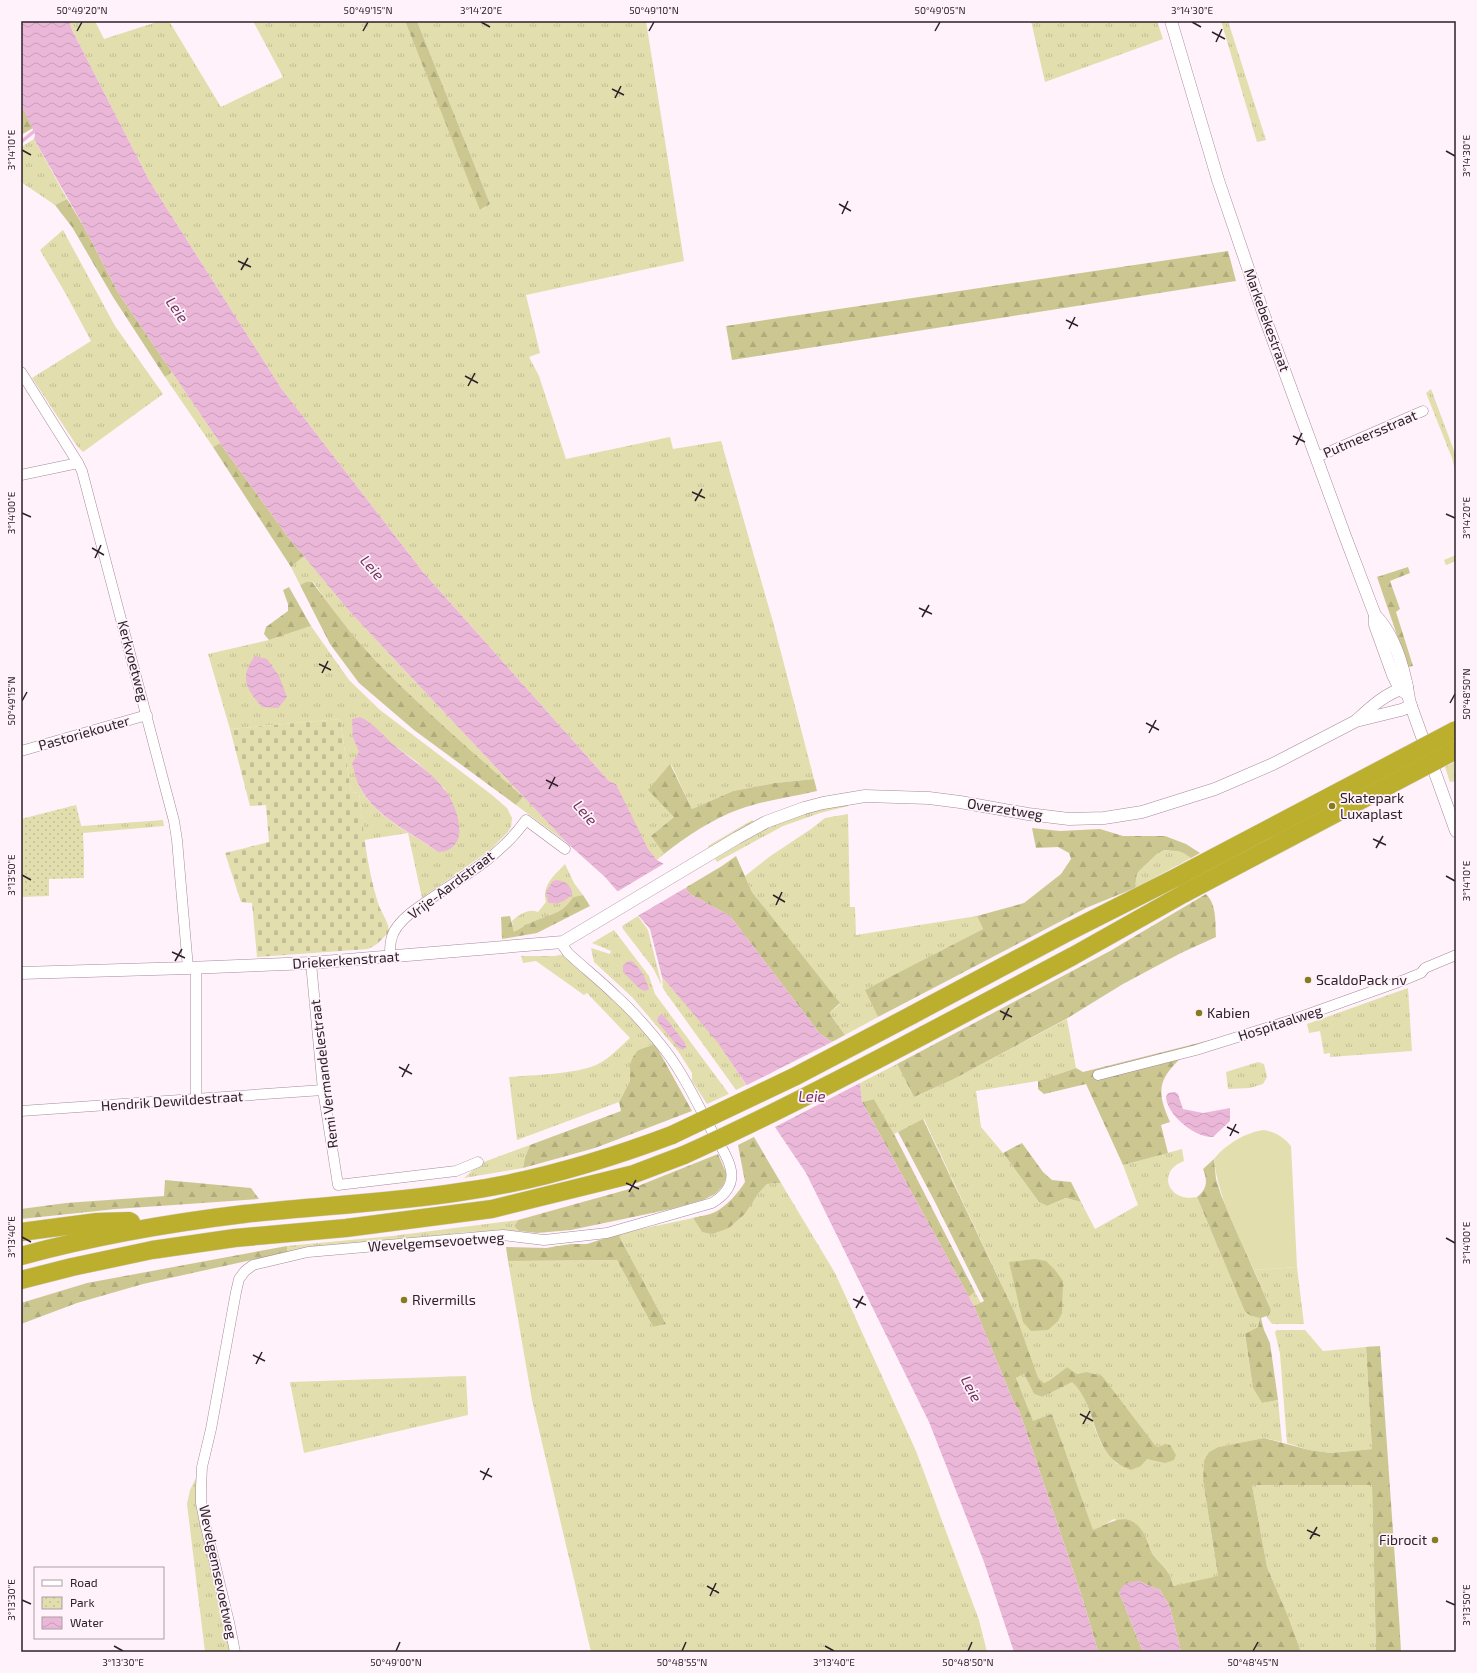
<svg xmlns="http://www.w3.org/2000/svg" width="1477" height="1673" font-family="'Exo 2',sans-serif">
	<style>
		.grass { fill: url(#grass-tufts); fill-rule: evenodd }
		.forest { fill: url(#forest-firs) }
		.cemetery { fill: url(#cemetery-stones) }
		.park { fill: url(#park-dots) }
		.garden { fill: #e3dead }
		.water { fill: url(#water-waves) }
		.pier { fill: #fff2fa }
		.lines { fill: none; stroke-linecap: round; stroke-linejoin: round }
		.stream { stroke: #ebb7d8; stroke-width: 3.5 }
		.minor-casing { stroke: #a68a9c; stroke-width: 11 }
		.tertiary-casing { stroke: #a68a9c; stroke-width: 13 }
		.motorway-casing { stroke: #d5d3d4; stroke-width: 19 }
		.minor { stroke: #fff; stroke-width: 10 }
		.tertiary { stroke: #fff; stroke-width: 12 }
		.motorway { stroke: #bdaf2e; stroke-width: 18 }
		.motorway-bridge-casing { stroke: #d5d3d4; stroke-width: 19; stroke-linecap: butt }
		.motorway-bridge { stroke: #bdaf2e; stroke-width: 18 }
		.ticks { fill: none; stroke: #2d2229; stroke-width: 1.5 }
		.poi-dot { fill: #857b21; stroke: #fff2fa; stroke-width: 1.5 }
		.labels { text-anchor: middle; stroke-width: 3.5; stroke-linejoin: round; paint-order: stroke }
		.street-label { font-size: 14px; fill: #2d2229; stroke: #fff2fa }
		.poi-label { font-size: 14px; fill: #2d2229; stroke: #fff2fa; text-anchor: start }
		.water-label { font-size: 15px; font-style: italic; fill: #72345f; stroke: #fff2fa }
		.neatline { fill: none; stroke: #2d2229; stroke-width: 1.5 }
		.ticks-label { font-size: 10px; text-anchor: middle; fill: #2d2229 }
	</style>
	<defs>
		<pattern id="grass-tufts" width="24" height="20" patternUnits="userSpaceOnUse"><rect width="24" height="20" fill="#e3dead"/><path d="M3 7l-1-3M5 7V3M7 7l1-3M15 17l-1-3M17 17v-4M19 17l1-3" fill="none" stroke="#c3be95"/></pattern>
		<pattern id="forest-firs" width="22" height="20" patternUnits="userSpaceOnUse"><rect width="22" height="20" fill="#ccc790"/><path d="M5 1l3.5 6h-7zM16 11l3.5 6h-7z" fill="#b0ab7c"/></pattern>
		<pattern id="cemetery-stones" width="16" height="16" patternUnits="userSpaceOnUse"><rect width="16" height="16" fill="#e3dead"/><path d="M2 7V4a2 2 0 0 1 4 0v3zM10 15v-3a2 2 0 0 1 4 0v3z" fill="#c3be95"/></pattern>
		<pattern id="park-dots" width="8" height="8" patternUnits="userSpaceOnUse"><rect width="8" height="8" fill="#e3dead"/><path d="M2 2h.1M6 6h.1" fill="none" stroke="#c3be95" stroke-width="1.8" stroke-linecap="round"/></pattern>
		<pattern id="water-waves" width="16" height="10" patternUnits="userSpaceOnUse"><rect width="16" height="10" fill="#ebb7d8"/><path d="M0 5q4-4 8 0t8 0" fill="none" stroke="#ca9db9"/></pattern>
	</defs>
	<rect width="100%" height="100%" fill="#fff2fa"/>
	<g class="grass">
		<polygon points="69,21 95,21 104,39 160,21 169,21 221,107 283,77 253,21 405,21 481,210 490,204 417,21 646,21 684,261 526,295 540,353 529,357 539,376 566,459 670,437 673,449 721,441 773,622 814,779 775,783 733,791 692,809 671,764 674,817 651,836 664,854 657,860 647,849 616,784 609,781 423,572 281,388 150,182 73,32"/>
		<polygon points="1031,21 1157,21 1163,39 1045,82"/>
		<polygon points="1221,21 1228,21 1266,140 1257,142"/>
		<polygon points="34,139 67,199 55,205 21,182 21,147"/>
		<polygon points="63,230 115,326 163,394 83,452 77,446 32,378 91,341 67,296 40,250"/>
		<polygon points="172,372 220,443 213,447 165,377"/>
		<polygon points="1431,389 1456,456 1456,474 1452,458 1426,393"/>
		<polygon points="1456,555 1456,561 1446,565 1444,560"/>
		<path d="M304,556L350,612L566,842L516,805L523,797C472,752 422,709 375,660C352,636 332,609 313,582H306L300,585L291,567Z"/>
		<path d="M311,626L349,680L380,710L492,795L507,808L512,818L511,827L507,833L490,850L422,898L408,833L364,840L359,793L351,792L340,719L230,729L208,654L269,640ZM353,738L395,746L417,762L445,789L438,852C412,833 370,815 358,783C355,774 360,762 359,752C358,748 355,743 353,738Z"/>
		<polygon points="1456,761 1456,781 1450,782 1445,767"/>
		<path d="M848,804V806L820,813L783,826L717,862L715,859C737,846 759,831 783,821C804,813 826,808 848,804Z"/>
		<polygon points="848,814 850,907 855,907 856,935 977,916 983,929 866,990 878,1017 845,1035 829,1013 840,1004 752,892 745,876 769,857 811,829 825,818"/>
		<polygon points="163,820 164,826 83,833 84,868 80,869 78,834 82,826"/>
		<polygon points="752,820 755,822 709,849 708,846"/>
		<polygon points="1164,850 1182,852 1191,858 1135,888 1137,873 1157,854"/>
		<path d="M565,864L574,883L583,895L573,897C564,910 560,912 545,917C538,919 531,923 524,925L523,927L514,933L512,921C519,915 528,908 538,912L546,902C542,884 554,876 565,864Z"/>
		<polygon points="638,916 648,930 662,986 663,986 662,977 718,1042 746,1085 736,1090 664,990 653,968 623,929 622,926"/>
		<polygon points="614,930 649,976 655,994 729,1094 707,1104 692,1081 692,1073 678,1051 632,997 594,962 591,948 610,954 611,951 592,943"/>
		<path d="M564,954C574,968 588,976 601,988C620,1005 638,1025 655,1044L638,1050L630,1064V1081L619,1102L517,1140L509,1077C532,1075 576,1074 596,1065C609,1059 619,1048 630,1038L587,993L584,995L536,961L523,963L521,956H555Z"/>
		<polygon points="1408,988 1412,1051 1330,1057 1330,1053 1324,1054 1320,1031 1309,1033 1307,1024"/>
		<path d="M1067,1019L1076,1068L1038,1081L976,1091L981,1127L1003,1153L1039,1202L1047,1206L1066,1198L1081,1202L1095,1229L1138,1205L1123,1165L1182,1149L1184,1161C1156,1171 1168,1203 1197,1197L1245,1312L1251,1316L1261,1318L1258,1327L1245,1335L1253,1388L1262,1403L1278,1400L1282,1442L1264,1438L1218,1447L1209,1452L1203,1481L1218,1577L1173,1586C1171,1570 1161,1566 1153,1554C1147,1546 1144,1536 1140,1528L1114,1519L1093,1531L1052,1414L1033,1422L1016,1378L1024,1374L1034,1394L1042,1397L1072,1381C1090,1399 1090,1420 1100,1441C1103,1449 1111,1457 1117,1464L1141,1466L1146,1459L1154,1460L1165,1444L1158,1447L1154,1444L1086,1372L1077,1374L1067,1367L1050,1380L1044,1383L1037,1378L1015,1313L924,1119L894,1134L874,1099L862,1102L860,1083L897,1064L914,1097L952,1080Z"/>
		<polygon points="1258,1062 1264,1064 1267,1077 1263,1084 1250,1088 1228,1089 1226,1072"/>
		<polygon points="530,1145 525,1157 523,1168 464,1178 481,1163"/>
		<polygon points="781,1183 835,1273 916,1451 979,1620 987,1652 591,1652 532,1400 508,1261 617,1260 653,1327 666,1324 618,1234 693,1218 702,1232 729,1228 745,1214 758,1194 767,1184"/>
		<polygon points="518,1220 514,1226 519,1231 469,1232 287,1252 287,1246 392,1236"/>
		<polygon points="1297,1267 1304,1324 1272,1324 1266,1316 1269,1315 1271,1310 1254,1270"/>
		<polygon points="975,1292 981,1303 974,1306 969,1297"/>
		<polygon points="1277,1330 1305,1330 1323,1351 1366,1347 1372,1449 1331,1453 1309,1450 1287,1443 1280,1354 1275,1332"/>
		<polygon points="466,1376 468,1415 304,1453 290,1382"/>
		<polygon points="196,1478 196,1494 231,1652 205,1652 187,1504 190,1490"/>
		<polygon points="1252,1485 1372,1485 1376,1652 1301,1652 1288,1616 1267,1567"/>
	</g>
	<g class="forest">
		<polygon points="405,21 417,21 490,204 480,210"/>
		<polygon points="21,104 33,128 21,135"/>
		<polygon points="67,199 84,227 119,294 172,372 165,377 113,297 72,227 55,205"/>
		<polygon points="1228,251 1236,281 732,360 726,326"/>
		<polygon points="220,443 288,537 304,556 291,567 213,447"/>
		<polygon points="1408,567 1410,573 1390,581 1400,609 1396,612 1413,666 1408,667 1377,577"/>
		<path d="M306,582H312C332,608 352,636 375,660C422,709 473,752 523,797L516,805L414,730L359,683L330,644L300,585Z"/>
		<polygon points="289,587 311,626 269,640 264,634 266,627 288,611 288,604 283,590"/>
		<path d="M670,764L692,809L733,791L775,783L814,779L817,791C792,797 765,800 740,809C712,819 687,836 664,854L651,836L674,817L648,790Z"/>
		<polygon points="1032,828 1060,831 1100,829 1123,836 1165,836 1186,844 1200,853 1191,858 1182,852 1175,851 1164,850 1157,854 1137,873 1135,888 1086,908 878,1017 865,990 983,929 977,916 1024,903 1061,874 1071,859 1069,853 1058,847 1036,848"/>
		<polygon points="736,856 752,892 840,1003 829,1013 845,1035 832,1042 820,1034 730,916 690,894 685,888 722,866"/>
		<path d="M1206,894C1217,905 1215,922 1216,937L1181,953L1123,984L1066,1019L952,1080L914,1097L897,1064L1110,951Z"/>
		<path d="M583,895L590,906L537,933L502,939L501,917L510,916L514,932L523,927L524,925C531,923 538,919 545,917C559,912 564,910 573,897Z"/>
		<path d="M1274,1024L1183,1056C1158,1079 1156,1091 1170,1122L1161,1125L1168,1153L1123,1165L1086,1084L1044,1094L1038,1089V1081L1076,1068L1083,1072Z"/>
		<polygon points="655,1044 692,1111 595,1148 523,1168 525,1157 530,1145 621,1111 619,1102 630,1081 630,1064 633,1057 638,1050"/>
		<polygon points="874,1099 894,1134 975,1292 969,1297 862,1102"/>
		<path d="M923,1119L1015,1313L1038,1378L1044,1383L1050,1380L1067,1367L1077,1374L1086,1372L1102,1376L1154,1444L1158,1447L1165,1444L1170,1445L1176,1455L1174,1460L1165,1463L1147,1459L1141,1466L1131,1470C1127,1468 1121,1466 1117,1463C1091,1443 1096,1404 1072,1382L1042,1397L1034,1394L1024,1374L1016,1378L1033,1421L1052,1414L1093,1530C1108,1524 1126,1510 1140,1528C1146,1535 1148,1545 1152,1553C1160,1565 1171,1570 1173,1586L1218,1576L1203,1481L1204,1461L1209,1452L1218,1447L1264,1438L1309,1450L1331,1453L1372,1449L1366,1347L1380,1346L1399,1617L1401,1652H1376L1372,1485H1252L1267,1567L1288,1616L1301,1652H1181L1170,1607L1160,1590L1138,1581L1119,1592L1143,1652H1098L1083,1600L1020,1413L1014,1403L974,1306L984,1301L935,1202L898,1132Z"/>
		<path d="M754,1137L781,1183L767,1184L758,1194L745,1214L729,1228L712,1234L702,1232L693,1218C700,1216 709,1215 715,1212C727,1206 738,1193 745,1182L738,1145Z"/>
		<polygon points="1022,1143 1043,1172 1052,1180 1071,1182 1081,1202 1066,1198 1047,1206 1039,1202 1003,1153"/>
		<polygon points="718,1154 727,1175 723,1186 715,1194 703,1200 671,1209 571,1230 537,1233 519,1231 514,1226 518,1220 633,1188"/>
		<path d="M1214,1159L1216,1179L1221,1195L1271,1310L1269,1315L1261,1318L1264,1330L1270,1343L1278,1400L1262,1403L1253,1388L1245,1334L1258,1327L1260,1318L1251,1316L1245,1312L1197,1197C1207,1189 1208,1181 1203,1169Z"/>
		<polygon points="165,1180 251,1188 259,1199 116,1209 21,1219 21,1209 66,1203 164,1196"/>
		<polygon points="618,1234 666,1324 653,1327 617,1260 508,1261 506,1247 546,1248 571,1244 587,1244"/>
		<polygon points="287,1246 287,1252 143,1284 77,1303 21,1324 21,1303 87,1283"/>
		<polygon points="1035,1259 1046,1261 1055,1270 1063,1281 1062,1313 1058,1321 1048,1330 1031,1331 1023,1322 1009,1262"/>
	</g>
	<path class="cemetery" d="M340,719L351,792L359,793C363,829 367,868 378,903C381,913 389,921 389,932L377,944L368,949L257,957L252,903L241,902L225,853L269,842L266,805L250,806L230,729Z"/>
	<polygon class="park" points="76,805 83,833 84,878 49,879 49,896 21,897 21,819"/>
	<path class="garden" d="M1264,1130C1275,1132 1284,1137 1291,1146L1297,1267L1254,1270C1238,1234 1218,1198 1214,1159C1225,1145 1246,1132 1264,1130Z"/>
	<g class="water">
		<polygon points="21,21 69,21 73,32 150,182 281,388 423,572 609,781 616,784 648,849 657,860 664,864 690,894 730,916 820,1034 832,1042 860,1083 862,1102 974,1306 1014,1403 1020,1413 1083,1600 1098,1652 1014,1652 984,1562 929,1422 806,1173 718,1043 662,977 650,929 605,877 566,842 350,612 288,537 220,443 119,294 84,227 34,139 35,134 21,104"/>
		<path d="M255,656L267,659L279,676L287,697L278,708L262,707C246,689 239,677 255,656Z"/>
		<path d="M360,717C375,724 383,736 395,746C412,760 431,772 444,789C455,802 469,838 450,849C447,851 441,852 438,852C410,831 371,816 357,781C355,776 354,769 352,763L359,752L353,738L352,719Z"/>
		<path d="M557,880C564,881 569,884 572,891V894C566,901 557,906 548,902L546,891L553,881Z"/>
		<path d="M632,961C641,969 645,977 649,989L645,991L640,989L623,972V966L627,962Z"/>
		<polygon points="661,1014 665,1017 685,1043 686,1047 683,1050 679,1048 657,1021 658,1017"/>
		<path d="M1175,1092L1178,1094L1183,1109L1203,1113L1230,1108V1121L1213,1137C1195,1138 1167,1115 1166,1097L1168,1093Z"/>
		<path d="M1138,1581L1160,1590L1170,1607L1181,1652H1143L1119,1592C1124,1583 1128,1582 1138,1581Z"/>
	</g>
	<g class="pier">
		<polygon points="665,863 687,887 636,917 615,893"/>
		<polygon points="834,1041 862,1082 773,1128 745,1086"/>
	</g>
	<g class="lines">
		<polyline class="stream" points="21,142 37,129"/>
		<g class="minor-casing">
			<g id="minor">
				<polyline points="21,372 78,463 82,471 174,821 177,840 188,968"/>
				<polyline points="1317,457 1423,411"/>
				<polyline points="21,475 78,463"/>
				<polyline points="21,751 147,715"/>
				<path d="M390,956C390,946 390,936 397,927C408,912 427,902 442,891C473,871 504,851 526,820L565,849"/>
				<polyline points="311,963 323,1090 338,1185 456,1171 478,1162"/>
				<polyline points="196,968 196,1098"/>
				<polyline points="1098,1075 1196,1050 1292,1020 1404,980 1421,973 1425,968 1456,955"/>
				<polyline points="21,1111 323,1090"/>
				<path d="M235,1652L229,1622L205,1523L201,1503V1487L202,1467L211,1429L236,1292L239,1279L245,1271L253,1265L308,1252L503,1235L544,1240L607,1233L712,1203C747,1182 727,1158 712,1131C697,1103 684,1075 665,1050C650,1031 634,1012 616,996C601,981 584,968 568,953L563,946V942"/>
			</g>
		</g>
		<g class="tertiary-casing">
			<g id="tertiary">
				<path d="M1171,21L1218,180L1265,318L1345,536L1375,615C1392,632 1401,659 1406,682C1408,690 1408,698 1411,706L1456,831"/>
				<polyline points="1375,615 1375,625 1393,675 1400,689 1407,694"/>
				<path d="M1357,720C1372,706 1386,693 1407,687"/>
				<polyline points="21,973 188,968 311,963 563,942 737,838 766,822 804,808 823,803 865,796 929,798 960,802 1028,814 1069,819 1104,818 1142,812 1215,789 1273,764 1356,721 1401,710 1411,706"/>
			</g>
		</g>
		<g class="motorway-casing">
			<g id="motorway">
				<polyline points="912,1015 1066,933 1177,877"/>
				<polyline points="924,1035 1073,956 1185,893"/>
				<polyline points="21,1232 97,1222 129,1221 131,1222"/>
				<path d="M21,1256C94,1236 169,1223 244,1214C316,1206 388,1203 460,1192C533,1182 603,1161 672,1135"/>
				<polyline points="21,1280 72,1267 152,1250 235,1238 346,1228 492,1209 634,1174 684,1155"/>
			</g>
		</g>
		<use href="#minor" class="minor"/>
		<use href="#tertiary" class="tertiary"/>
		<use href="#motorway" class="motorway"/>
		<g class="motorway-bridge-casing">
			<g id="motorway-bridge">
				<polyline points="1177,877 1456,730"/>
				<polyline points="1185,893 1456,750"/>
				<polyline points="672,1135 796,1076 912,1015"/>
				<path d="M684,1155C766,1118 845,1077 924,1035"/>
			</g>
		</g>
		<use href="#motorway-bridge" class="motorway-bridge"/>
	</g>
	<path class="ticks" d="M481,22L490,27M1192,22L1201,27M77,31L82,22M363,31L368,22M649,31L654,22M935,31L940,22M1212,32L1225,39M1216,42L1222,29M612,89L624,95M615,98L621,86M22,150L31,155M1446,151L1455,156M839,204L851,211M842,214L848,201M238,261L251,267M241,270L248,258M1066,320L1078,326M1069,329L1075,317M465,376L478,383M468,386L475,373M1293,436L1305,442M1296,445L1302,433M692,492L705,498M695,501L702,489M22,513L31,517M1446,514L1455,518M92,548L104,555M95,558L101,545M919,608L932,614M922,617L929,605M319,664L331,670M322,673L328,661M22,701L27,692M1450,703L1455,694M1146,723L1159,730M1149,733L1156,720M546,780L558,786M549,789L555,777M1373,839L1386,845M1376,848L1383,836M22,875L31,880M1446,876L1455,881M773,895L785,902M776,905L782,892M172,952L185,958M175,961L182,949M1000,1011L1012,1017M1003,1020L1009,1008M399,1067L412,1074M402,1077L409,1064M1227,1127L1239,1133M1230,1136L1236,1124M626,1183L639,1189M629,1192L636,1180M22,1237L31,1242M1446,1238L1455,1243M853,1299L866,1305M856,1308L863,1296M253,1355L265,1361M256,1364L262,1352M1080,1414L1093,1421M1083,1424L1090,1411M480,1471L492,1477M483,1480L489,1468M1307,1530L1320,1536M1310,1539L1317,1527M707,1586L719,1593M710,1596L716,1583M22,1600L31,1604M1446,1601L1455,1605M114,1646L123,1651M825,1646L834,1651M396,1651L400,1642M682,1651L686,1642M968,1651L972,1642M1253,1651L1258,1642"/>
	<g class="poi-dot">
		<circle cx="1332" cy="806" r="4"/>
		<circle cx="1308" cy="980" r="4"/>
		<circle cx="1199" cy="1013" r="4"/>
		<circle cx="404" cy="1300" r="4"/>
		<circle cx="1435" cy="1540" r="4"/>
	</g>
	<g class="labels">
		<g class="street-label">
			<text transform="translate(1267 320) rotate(70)" y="5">Markebekestraat</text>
			<text transform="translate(1370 434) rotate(-23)" y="5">Putmeersstraat</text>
			<text transform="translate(133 661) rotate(75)" y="5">Kerkvoetweg</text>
			<text transform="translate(84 733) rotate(-16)" y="5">Pastoriekouter</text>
			<text transform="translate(1005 809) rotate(9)" y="5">Overzetweg</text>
			<text transform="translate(451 885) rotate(-37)" y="5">Vrije-Aardstraat</text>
			<text transform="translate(346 960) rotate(-4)" y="5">Driekerkenstraat</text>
			<text transform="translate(1280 1023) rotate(-18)" y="5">Hospitaalweg</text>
			<text transform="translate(324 1074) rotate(-97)" y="5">Remi Vermandelestraat</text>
			<text transform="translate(172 1101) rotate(-4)" y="5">Hendrik Dewildestraat</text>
			<text transform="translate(436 1242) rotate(-4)" y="5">Wevelgemsevoetweg</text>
			<text transform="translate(218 1572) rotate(78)" y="5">Wevelgemsevoetweg</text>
		</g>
		<g class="poi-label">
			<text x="1340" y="803">Skatepark<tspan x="1340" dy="16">Luxaplast</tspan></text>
			<text x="1316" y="985">ScaldoPack nv</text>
			<text x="1207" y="1018">Kabien</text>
			<text x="412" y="1305">Rivermills</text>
			<text x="1427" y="1545" text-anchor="end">Fibrocit</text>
		</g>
		<g class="water-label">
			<text transform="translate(177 310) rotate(55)" y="5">Leie</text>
			<text transform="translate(372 568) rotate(49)" y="5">Leie</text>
			<text transform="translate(585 813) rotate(49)" y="5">Leie</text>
			<text x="812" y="1102">Leie</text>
			<text transform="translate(971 1389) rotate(62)" y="5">Leie</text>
		</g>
	</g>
	<rect width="1477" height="1673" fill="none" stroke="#fff2fa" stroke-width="44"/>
	<rect x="34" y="1567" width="130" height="72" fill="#fff2fa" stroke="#ab9fa6"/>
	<rect x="42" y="1580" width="20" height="6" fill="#ffffff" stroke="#ab9fa6"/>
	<text x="70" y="1587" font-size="12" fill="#2d2229">Road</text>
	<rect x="42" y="1597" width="20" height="12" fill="url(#park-dots)" stroke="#ab9fa6"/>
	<text x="70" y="1607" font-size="12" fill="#2d2229">Park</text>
	<rect x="42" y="1617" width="20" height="12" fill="url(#water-waves)" stroke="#ab9fa6"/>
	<text x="70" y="1627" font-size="12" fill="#2d2229">Water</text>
	<rect x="22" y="22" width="1433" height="1629" class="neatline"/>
	<g class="ticks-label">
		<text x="82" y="14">50°49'20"N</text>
		<text x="368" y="14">50°49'15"N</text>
		<text x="481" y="14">3°14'20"E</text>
		<text x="654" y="14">50°49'10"N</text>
		<text x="940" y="14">50°49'05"N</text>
		<text x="1192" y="14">3°14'30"E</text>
		<text transform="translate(11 150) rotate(-90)" y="4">3°14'10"E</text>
		<text transform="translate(1466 156) rotate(-90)" y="4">3°14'30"E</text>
		<text transform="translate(11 513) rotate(-90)" y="4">3°14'00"E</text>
		<text transform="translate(1466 518) rotate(-90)" y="4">3°14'20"E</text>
		<text transform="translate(1466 694) rotate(-90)" y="4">50°48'50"N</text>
		<text transform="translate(11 701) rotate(-90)" y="4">50°49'15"N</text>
		<text transform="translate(11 875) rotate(-90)" y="4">3°13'50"E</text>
		<text transform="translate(1466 881) rotate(-90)" y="4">3°14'10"E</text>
		<text transform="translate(11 1237) rotate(-90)" y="4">3°13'40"E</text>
		<text transform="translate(1466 1243) rotate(-90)" y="4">3°14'00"E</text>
		<text transform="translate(11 1600) rotate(-90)" y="4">3°13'30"E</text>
		<text transform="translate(1466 1605) rotate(-90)" y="4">3°13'50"E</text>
		<text x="123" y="1666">3°13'30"E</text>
		<text x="396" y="1666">50°49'00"N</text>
		<text x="682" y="1666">50°48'55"N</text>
		<text x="834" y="1666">3°13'40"E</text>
		<text x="968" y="1666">50°48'50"N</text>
		<text x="1253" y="1666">50°48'45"N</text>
	</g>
</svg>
